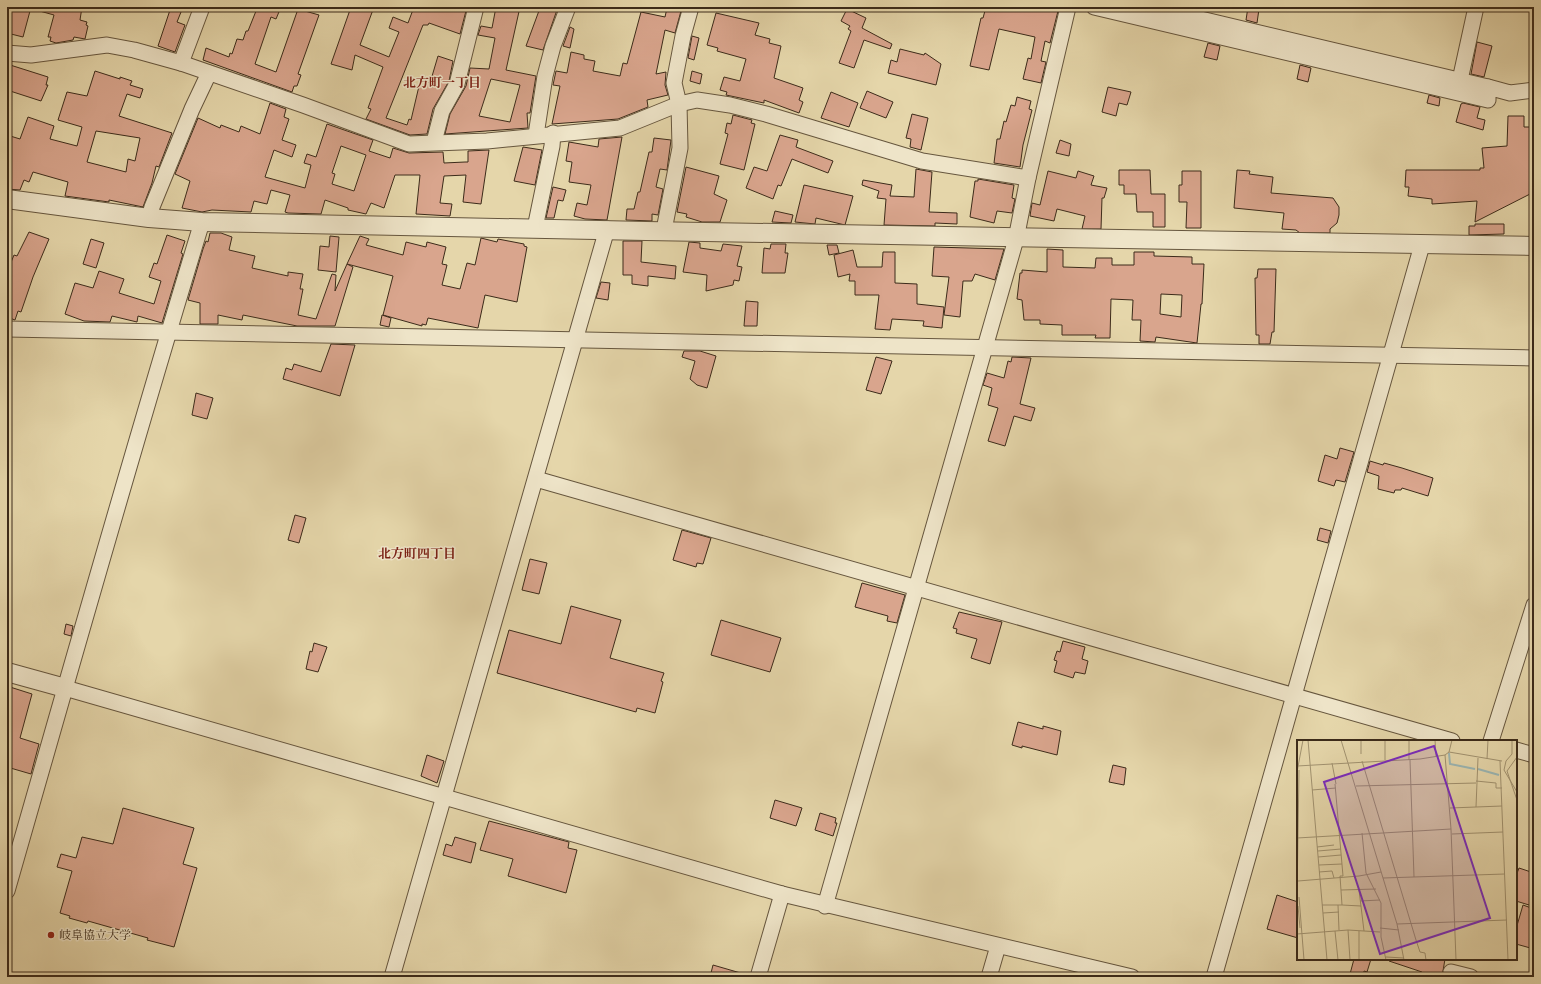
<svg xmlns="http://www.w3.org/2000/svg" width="1541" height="984" font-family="'Gentium Book Plus','Noto Serif JP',serif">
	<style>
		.building { fill: #d9a58d; stroke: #3c2b1a; fill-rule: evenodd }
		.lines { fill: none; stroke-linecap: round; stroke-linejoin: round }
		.minor-casing { stroke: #66563e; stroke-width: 17 }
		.tertiary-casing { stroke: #66563e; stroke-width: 20 }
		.minor { stroke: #eee4c8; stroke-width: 15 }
		.tertiary { stroke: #eee4c8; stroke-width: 18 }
		.poi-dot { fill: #8f2418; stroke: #eee4c8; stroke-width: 1.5 }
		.labels { text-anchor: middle; stroke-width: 3; stroke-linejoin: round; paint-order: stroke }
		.poi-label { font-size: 12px; fill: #3c2b1a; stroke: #eee4c8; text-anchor: start }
		.neighbourhood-label { font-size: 13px; font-weight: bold; fill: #7a1f14; stroke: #eee4c8 }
		.inset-river { fill: none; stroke: #9ab6b4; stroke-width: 2 }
		.inset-road { fill: none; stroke: #a19270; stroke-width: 1 }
		.view { fill: #7b2cbf; fill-opacity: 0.15; stroke: #7b2cbf; stroke-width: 2 }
		.inset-edge { fill: none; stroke: #3c2b1a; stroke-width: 2 }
	</style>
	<rect width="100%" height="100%" fill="#e5d6aa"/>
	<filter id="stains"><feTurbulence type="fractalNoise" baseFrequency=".005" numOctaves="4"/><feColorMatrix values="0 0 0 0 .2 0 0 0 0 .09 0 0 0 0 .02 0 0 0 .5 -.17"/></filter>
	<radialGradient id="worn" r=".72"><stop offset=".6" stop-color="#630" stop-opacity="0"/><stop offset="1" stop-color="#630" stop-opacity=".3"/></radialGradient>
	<g class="building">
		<polygon points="10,7 30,11 23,37 7,33 7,18"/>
		<polygon points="36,7 82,7 80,20 87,22 86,25 88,26 85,39 74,37 73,40 56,43 50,41 51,37 48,37 54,15 36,10"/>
		<polygon points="171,7 183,7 177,22 185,25 175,52 158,46"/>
		<polygon points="248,7 281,7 276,19 271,17 255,64 276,72 298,9 319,15 298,74 301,75 297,86 294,86 292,92 203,60 206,48 229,57 230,53 232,54 237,39 243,40 246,31 248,31 256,11"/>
		<polygon points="351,7 374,7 360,45 389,57 399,32 389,28 393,17 408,23 414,7 467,7 460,34 429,23 428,25 423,25 386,118 407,125 409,119 411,120 419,86 425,88 427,82 430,83 438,56 453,61 449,81 433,109 427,134 410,135 366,119 371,109 368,108 383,67 355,55 352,70 331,64"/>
		<path d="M496,7H520L506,70L536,76L530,113H527L528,128L445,134L450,114L466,86L470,68L489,69L495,38L478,35L481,26L492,28ZM491,79L520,85L510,122L479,116Z"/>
		<polygon points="547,7 558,7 543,50 526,46 540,8 546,10"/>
		<polygon points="986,7 1059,7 1050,43 1045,41 1041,61 1046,62 1041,83 1023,79 1028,58 1031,59 1035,37 999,29 989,70 970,66 981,18 983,18"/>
		<polygon points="1248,7 1259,9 1257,23 1246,20"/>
		<polygon points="667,8 681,11 675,33 665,30 656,74 666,72 665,85 668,95 647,100 648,107 618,119 552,124 560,86 553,85 556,71 567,73 571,52 584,55 584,59 595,61 593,71 620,76 623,63 627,64 641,12 665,17"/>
		<polygon points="847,9 866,18 862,28 892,44 890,49 864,40 854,68 839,63 851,31 848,29 850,26 841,21"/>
		<polygon points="716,13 759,23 755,35 770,39 769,43 781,46 774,78 803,88 799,100 803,102 799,113 764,100 764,103 726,95 727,92 720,90 724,77 740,81 746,59 717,51 718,48 707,45"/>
		<polygon points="570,27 574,29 570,48 563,46"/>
		<polygon points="692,36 699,38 694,60 688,58"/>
		<polygon points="1477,42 1492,46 1484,77 1471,74"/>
		<polygon points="1208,43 1220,46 1217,60 1204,57"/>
		<polygon points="900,49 924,55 925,53 941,64 936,85 888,73 891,60 897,62"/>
		<polygon points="7,64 48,77 46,85 48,85 41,101 7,90"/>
		<polygon points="1300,65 1311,68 1308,82 1297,79"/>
		<path d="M95,71L120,79V77L132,81L130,85L143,89L140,98L127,94L119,116L172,133L159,167L156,166L152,183L143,207L109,200V202L65,196L68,182L33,172L29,182L24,180L20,190L7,189V135L20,139L28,117L54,126L50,139L77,146L82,127L58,120L67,92L87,96ZM96,131L140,138L135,161L128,159L126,172L87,162Z"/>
		<polygon points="692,71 702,74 700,84 690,81"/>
		<polygon points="1108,87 1131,92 1127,105 1119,103 1116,116 1102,112"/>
		<polygon points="867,91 893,102 886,118 860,108"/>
		<polygon points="831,92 858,103 849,127 821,118"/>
		<polygon points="1429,95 1440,98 1439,106 1427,103"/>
		<polygon points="1017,97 1031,101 1029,109 1032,110 1023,145 1020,167 994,163 997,139 1000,139 1004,121 1006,122 1011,105 1015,106"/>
		<path d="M270,103L286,109L284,117L289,119L282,140L296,145L292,157L274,150L265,177L305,188L311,165L304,163L307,154L316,157L327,124L373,140L369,151L390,158L393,148L409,153L443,152L444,163L465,162H468V151L489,150L481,204L463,202L466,175L444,176L440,203L452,204L450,216L416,214L420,175H395L384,208L371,203L366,214L348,210V208L325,200L321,214L288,213L285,212L290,195L271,190L267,204L254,201L251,212L212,210L202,212L182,208L190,181L175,174L198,118L220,128L221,125L239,132L241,126L260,134ZM341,146L366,155L354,191L332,184L335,174L332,173Z"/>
		<polygon points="1463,103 1480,107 1477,118 1485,120 1483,130 1456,122 1461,104"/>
		<polygon points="912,114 928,118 921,150 910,147 911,139 906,138"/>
		<polygon points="733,115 752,120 751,123 755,124 744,170 720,164 728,134 725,133 727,123 731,124"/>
		<polygon points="1508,116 1524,116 1524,127 1534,127 1534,192 1475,222 1477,201 1432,204 1432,199 1408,196 1409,187 1405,187 1406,170 1480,170 1480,168 1484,168 1482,148 1507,146"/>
		<polygon points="780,135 798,140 796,147 833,161 828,173 792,159 781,186 778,185 773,199 746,188 754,167 767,171"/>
		<polygon points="622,137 607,220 585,219 574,216 577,203 587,205 591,185 569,182 572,162 566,161 569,142 598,147 599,139"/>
		<polygon points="654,138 671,140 667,170 660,169 656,187 663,189 658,215 652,214 652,221 626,220 627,209 634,209 638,192 640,192 649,152 652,152"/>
		<polygon points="1060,140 1071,144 1069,156 1056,153"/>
		<polygon points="523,147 542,150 535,185 514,181"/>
		<polygon points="686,167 719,176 714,194 727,200 720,222 702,222 686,217 687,214 677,212"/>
		<polygon points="916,169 932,172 929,212 957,213 957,224 935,223 935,226 884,225 886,199 877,198 879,191 862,185 863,180 892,185 890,196 914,197"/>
		<polygon points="1119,170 1150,170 1151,194 1165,194 1165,227 1153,227 1153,212 1137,212 1136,194 1124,194 1124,185 1119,185"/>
		<polygon points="1237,170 1250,171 1249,174 1273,177 1271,193 1333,198 1339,207 1339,215 1337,223 1330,229 1330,233 1300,233 1296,230 1282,229 1284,213 1234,208"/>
		<polygon points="1048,171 1076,178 1078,171 1094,176 1091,185 1107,188 1104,198 1102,198 1101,229 1082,229 1085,216 1057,209 1054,221 1030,216 1032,203 1040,205"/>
		<polygon points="1182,171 1201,171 1201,228 1186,228 1187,202 1179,202 1179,185 1182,185"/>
		<polygon points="978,179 1014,185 1012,198 1015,199 1012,213 997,211 994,223 970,217 975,181 978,181"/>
		<polygon points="804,185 853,196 845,225 816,218 815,224 795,222"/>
		<polygon points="553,187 566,190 563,201 558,200 554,218 546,218"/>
		<polygon points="775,211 793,215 791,223 772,222"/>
		<polygon points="1475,224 1504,224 1504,234 1469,235 1469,226 1475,226"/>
		<polygon points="29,232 49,239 33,277 21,312 18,311 15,320 7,317 7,272 14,255 17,256"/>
		<polygon points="210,233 221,233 232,237 229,250 255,256 252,268 288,276 288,272 303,274 300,289 303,289 298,315 316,319 332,274 336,275 335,291 347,264 353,267 335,326 297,326 243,315 242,320 218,315 218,324 200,324 200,303 188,300 203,249 206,241 208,242"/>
		<polygon points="167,235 185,241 181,253 183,254 162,323 138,316 137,322 112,316 110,322 84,321 65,314 75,283 93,288 99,271 124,279 119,293 154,304 161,281 149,277 154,263 157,264"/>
		<polygon points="330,236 339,237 336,272 318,270 320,246 329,247"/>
		<polygon points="360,236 369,239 366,245 403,255 406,242 426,247 427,242 446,247 442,264 447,265 442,285 460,289 467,263 475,265 481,238 497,242 498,239 524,244 524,246 527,247 517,302 485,295 478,328 428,318 426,325 422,324 422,326 383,315 393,276 347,264"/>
		<polygon points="91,239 104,243 96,268 83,264"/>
		<polygon points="623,241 642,241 641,262 676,266 675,279 648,276 648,286 632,284 632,275 623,275"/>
		<polygon points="689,242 700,243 700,248 721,251 723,244 742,246 737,266 742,267 739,281 734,280 733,285 706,291 707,275 683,272"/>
		<polygon points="771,244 786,244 785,253 788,253 785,273 762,273 764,248 770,249"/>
		<polygon points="827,245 837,245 839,253 829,255"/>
		<polygon points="934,247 1004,249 995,280 975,274 972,281 963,281 960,317 944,315 949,277 932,276"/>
		<path d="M1047,249L1063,250V267L1095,268L1096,258H1112V265H1134V252H1154V256L1192,257V264H1204L1202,304H1201L1197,343L1156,337L1155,342L1140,341L1141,320H1132L1133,300L1111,299L1110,338H1095L1096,335H1062V325L1040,324V320H1024L1022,300L1017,299L1020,273H1022V270L1047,272ZM1161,294L1182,295L1181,317L1160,314Z"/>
		<polygon points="853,250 857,267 882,267 883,252 895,252 895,283 917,284 917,304 944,307 942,328 923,326 924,321 892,319 890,330 875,329 879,295 855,295 855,281 849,281 850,274 838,277 834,255"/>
		<polygon points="1258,269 1276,269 1274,332 1272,332 1270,344 1259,344 1259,335 1256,335 1255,278 1257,278"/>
		<polygon points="601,282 610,283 608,300 596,298"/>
		<polygon points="746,301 758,302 757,326 744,326"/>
		<polygon points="382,315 391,318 389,327 380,325"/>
		<polygon points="331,344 355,345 340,396 283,379 286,368 292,370 294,364 321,372"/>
		<polygon points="684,351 700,351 716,356 707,388 697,385 690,379 695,361 682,357"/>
		<polygon points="876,357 892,361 881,394 866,390"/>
		<polygon points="1012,357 1031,358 1020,404 1035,408 1031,421 1014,416 1005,446 988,441 998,408 988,405 992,388 983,385 987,373 1004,378 1008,361 1011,362"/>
		<polygon points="196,393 213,398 207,419 192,415"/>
		<polygon points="1340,448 1354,452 1345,482 1336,480 1334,486 1318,481 1325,455 1337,459"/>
		<polygon points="1370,461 1383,465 1384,463 1402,468 1433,478 1428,496 1402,488 1401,490 1395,490 1394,493 1378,489 1379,476 1367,472"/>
		<polygon points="295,515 306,518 299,543 288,540"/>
		<polygon points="1320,528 1331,531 1328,543 1317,540"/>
		<polygon points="682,530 711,538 703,564 697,563 696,567 673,560"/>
		<polygon points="530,559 547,563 539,594 522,590"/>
		<polygon points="862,583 905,595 897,623 887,621 888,616 855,607"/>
		<polygon points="571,606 621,620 610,658 664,673 661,681 663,682 655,713 637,708 636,712 497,673 509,630 561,644"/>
		<polygon points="959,612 1002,622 990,664 971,658 977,639 956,633 957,629 953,628"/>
		<polygon points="721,620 781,638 770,672 711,655"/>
		<polygon points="66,624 73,626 71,636 64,634"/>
		<polygon points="1063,641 1085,647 1082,659 1088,661 1085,674 1075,672 1073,678 1054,672 1057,661 1054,660 1057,651 1060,652"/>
		<polygon points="314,643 327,647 318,672 306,669 310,651 312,652"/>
		<polygon points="10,687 32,694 20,738 39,744 31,774 7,767 7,696"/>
		<polygon points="1018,722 1043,729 1043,726 1061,731 1057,755 1022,746 1022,748 1012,745"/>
		<polygon points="427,755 444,761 437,783 421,776"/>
		<polygon points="1113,765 1126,768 1124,785 1109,782"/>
		<polygon points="775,800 802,808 796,826 770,818"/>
		<polygon points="123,808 194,828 183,864 197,868 174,947 147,940 148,938 88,921 87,923 69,918 70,916 60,913 72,871 57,867 61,854 76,858 82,837 113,844"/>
		<polygon points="820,813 836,818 835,823 837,823 833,836 815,830"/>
		<polygon points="489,821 569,842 568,848 577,850 566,893 508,876 513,859 480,850"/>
		<polygon points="455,837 476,843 471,863 443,855 446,844 452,846"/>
		<polygon points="1519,868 1534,873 1534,891 1529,905 1516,901 1516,876"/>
		<polygon points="1277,895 1298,902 1298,938 1267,929"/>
		<polygon points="1523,905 1534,909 1534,949 1516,944 1516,929"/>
		<polygon points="1354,959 1371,959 1367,972 1364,971 1363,977 1350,974"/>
		<polygon points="1390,959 1445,959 1442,977 1420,977 1422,972 1389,961"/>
		<polygon points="713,965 744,974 743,977 710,977"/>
	</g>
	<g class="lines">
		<g class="minor-casing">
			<g id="minor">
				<polyline points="1094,7 1488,100 1488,87 1510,93 1534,90"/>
				<polyline points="1150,7 1488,87"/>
				<polyline points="7,53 31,55 107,45 134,50 181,63 303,105 409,144 487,141 620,128 679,104 697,100 730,105 766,114 922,161 1028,178"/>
				<polyline points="181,63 202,7"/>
				<polyline points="1460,80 1476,7"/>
				<polyline points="536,135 545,76 553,46 568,7"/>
				<polyline points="434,142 442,111 457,84 476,7"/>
				<polyline points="149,218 152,207 192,109 209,73"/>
				<polyline points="535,228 552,146 553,133"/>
				<polyline points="664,230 680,148 679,104 674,83 683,36 691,7"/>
				<polyline points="7,329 1534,358"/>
				<polyline points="536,479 1452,741"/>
				<polyline points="65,688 782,894 1132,977"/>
				<polyline points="1491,741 1534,605"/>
				<polyline points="1516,750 1534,755"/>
				<path d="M7,891C71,668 134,444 202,222"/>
				<polyline points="825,906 1016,239 1028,178 1068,7"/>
				<polyline points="1451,972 1471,977"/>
				<polyline points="392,977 607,229"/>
				<polyline points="758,977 782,894"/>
				<polyline points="989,977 998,946"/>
				<polyline points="1214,977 1422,245"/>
			</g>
		</g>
		<g class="tertiary-casing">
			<g id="tertiary">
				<path d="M7,199L149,218L202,222C646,230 1090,242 1534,246"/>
				<polyline points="7,672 65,688"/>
			</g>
		</g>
		<use href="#minor" class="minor"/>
		<use href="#tertiary" class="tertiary"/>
	</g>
	<circle class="poi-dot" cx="51" cy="935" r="4"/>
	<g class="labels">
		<g class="poi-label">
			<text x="59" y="939">岐阜協立大学</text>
		</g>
		<g class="neighbourhood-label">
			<text x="442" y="87">北方町一丁目</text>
			<text x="417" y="558">北方町四丁目</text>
		</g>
	</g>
	<g transform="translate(1297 740)">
		<rect width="220" height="220" fill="#e5d6aa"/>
		<path class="inset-river" d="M152,13L153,24L178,29M181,29L202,35"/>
		<path class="inset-road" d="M11,0L30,220M44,0L100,184L107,220M88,0V20M112,0V20M138,0L139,16M215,0V14L209,21L207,30L220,52M152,12L205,21M64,14V0M148,15L154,89L159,220M220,17L210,31L220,60M190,19L191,0M113,20L117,137M65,21L119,200L123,212L128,213L129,220M203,21L211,220M35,23L39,44M0,26L123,19L148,15L152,12L155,0M0,32L6,0M179,41L199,43V48H205M59,46L179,43M15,50L39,48M179,67L181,18M153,68L205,66M65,93L69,133L84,163V197L89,220M155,94L206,92M0,98L154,89M20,107L37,105M21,111L44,109M21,117L44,115M22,125L45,124M22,132L35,131L37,138M86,138L208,134M1,141L62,136L84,132M44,150L79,149M62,150L67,191M2,157L7,220M0,158L2,30M63,161L83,160M25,165H45L43,136H46L38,44M41,165L42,190M45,165L64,166M1,166L3,188M26,173L42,172M100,184L210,180M83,188L102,190M51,190L53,220M38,191L41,220M0,194L51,190L83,192M89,217L107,218M62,220V191"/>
		<path class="view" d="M137,6L193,178L83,214L27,42Z"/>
		<rect width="220" height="220" class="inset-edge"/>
	</g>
	<rect width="1541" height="984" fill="none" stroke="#e5d6aa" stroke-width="24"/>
	<rect x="8" y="8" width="1525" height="968" fill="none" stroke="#3c2b1a" stroke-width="2"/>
	<rect x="12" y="12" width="1517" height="960" fill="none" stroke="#3c2b1a"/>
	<rect width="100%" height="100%" filter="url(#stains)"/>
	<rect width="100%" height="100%" fill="url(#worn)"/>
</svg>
